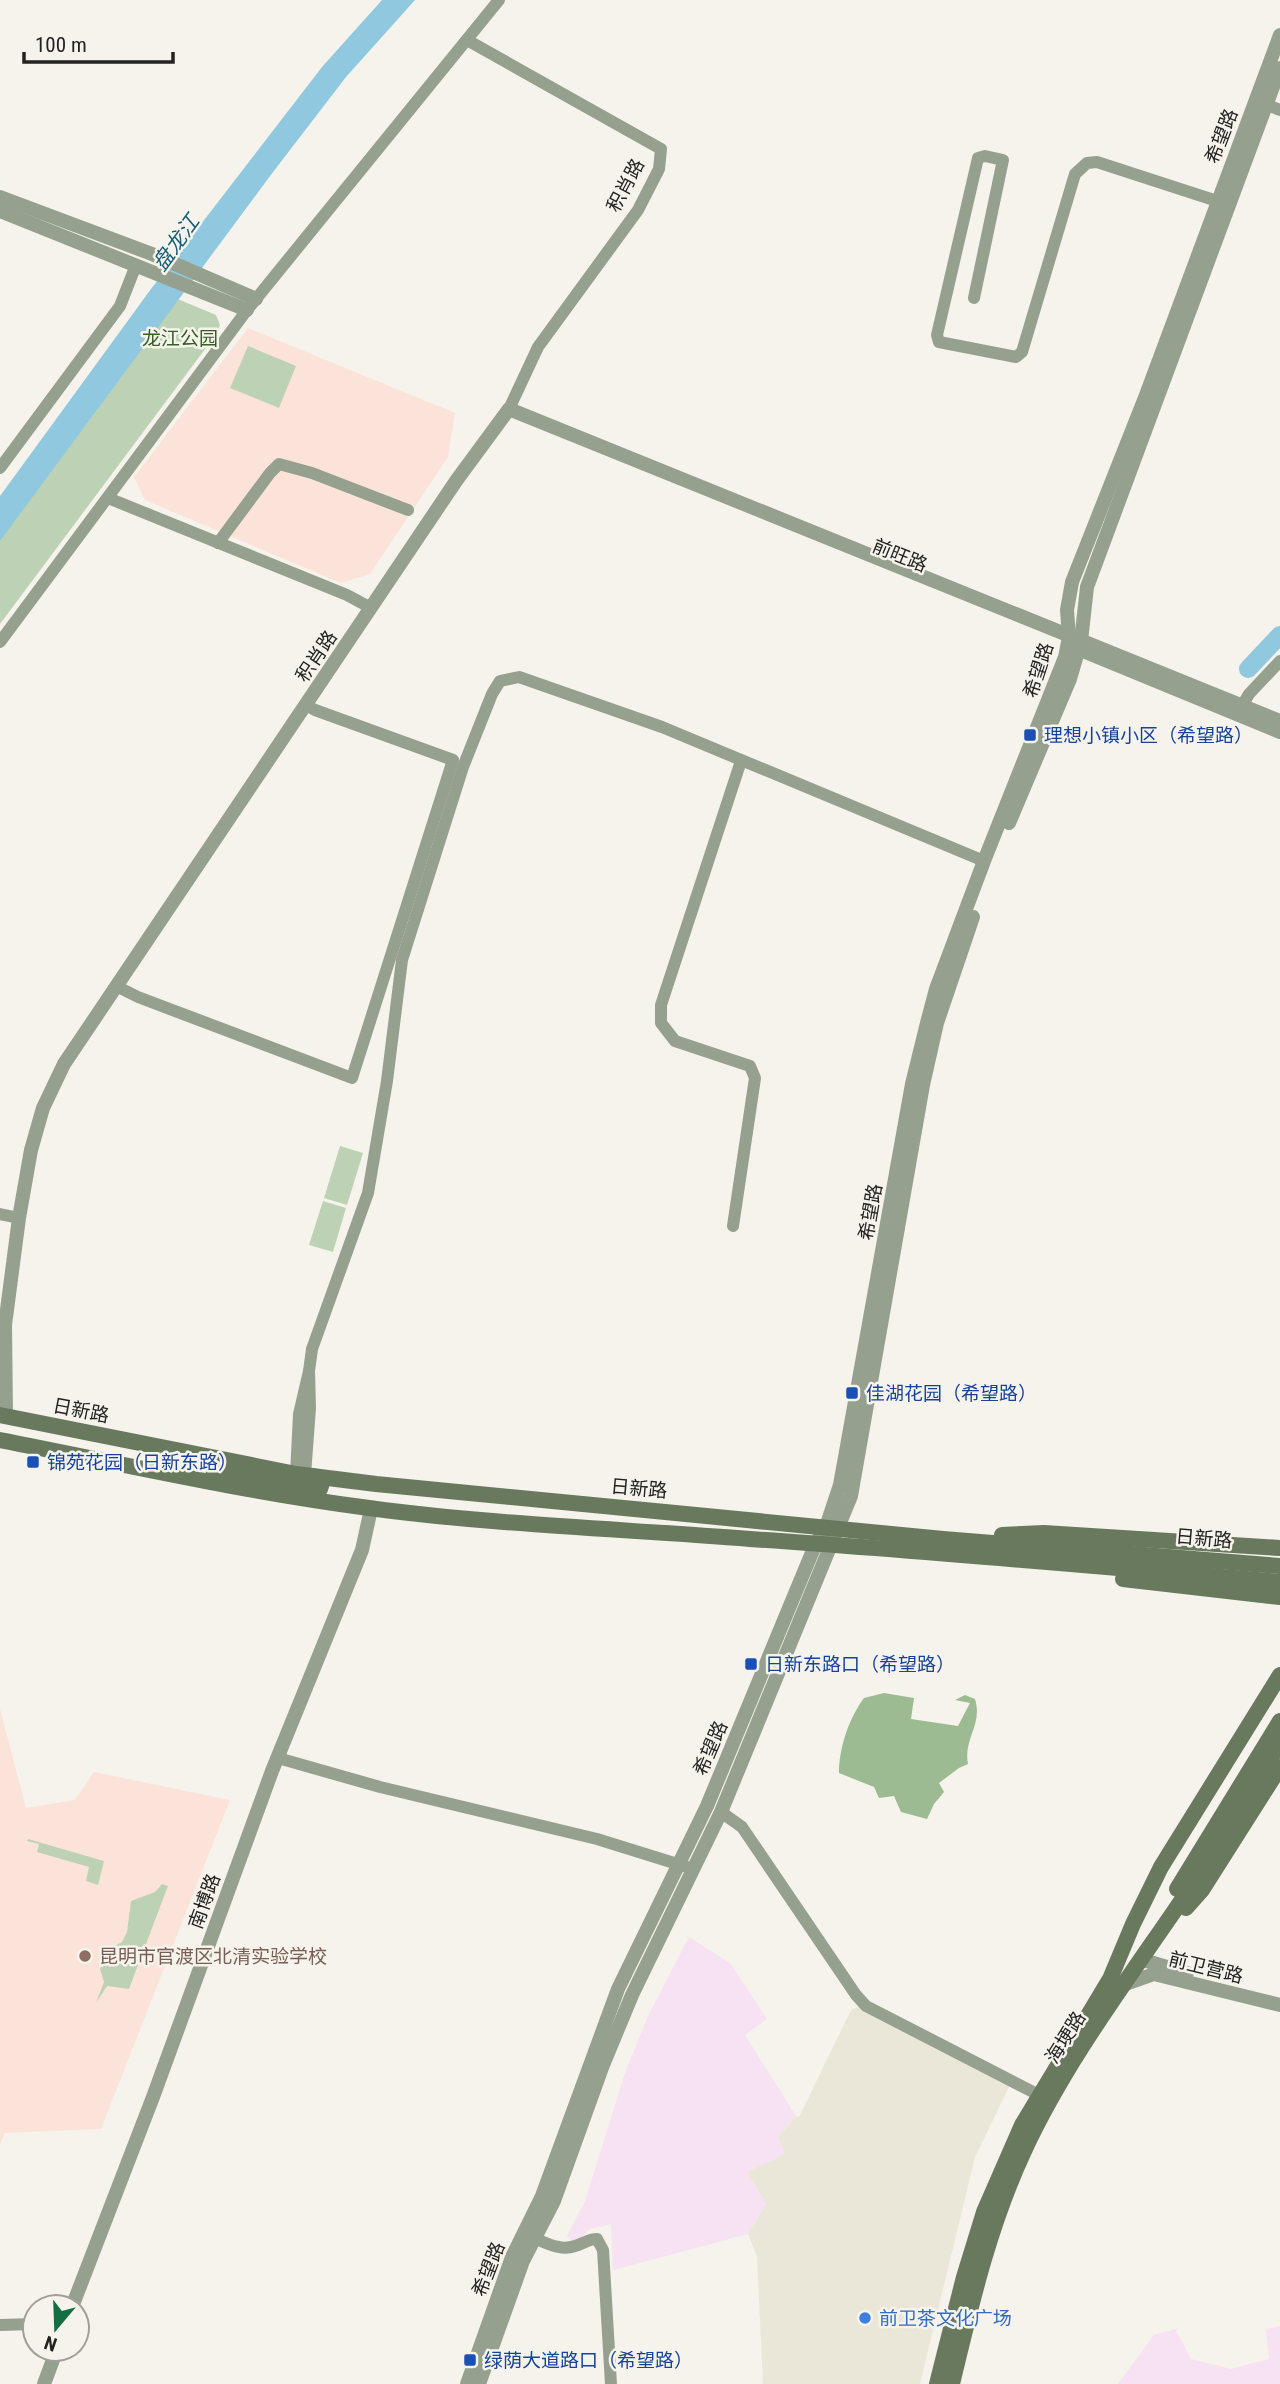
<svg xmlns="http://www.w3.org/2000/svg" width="1280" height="2384" font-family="'Roboto Condensed','Noto Sans SC',sans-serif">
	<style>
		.built { fill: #ebe7d8 }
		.industrial { fill: #f6e2f2 }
		.education { fill: #fce3d9 }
		.green { fill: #bdd2b5 }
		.forest { fill: #9cbb92 }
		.water { fill: #90c8e0 }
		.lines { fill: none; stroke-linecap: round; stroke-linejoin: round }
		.river { stroke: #90c8e0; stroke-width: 18 }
		.minor { stroke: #95a18e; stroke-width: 12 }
		.tertiary { stroke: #95a18e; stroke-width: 14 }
		.secondary { stroke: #68795e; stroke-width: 16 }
		.transit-dot { fill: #1a4fb4; stroke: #f5f3eb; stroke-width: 2.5 }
		.education-dot { fill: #8d6e63; stroke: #f5f3eb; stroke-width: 2.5 }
		.shop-dot { fill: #3f7fe0; stroke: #f5f3eb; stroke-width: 2.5 }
		.labels { text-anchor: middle; stroke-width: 5; stroke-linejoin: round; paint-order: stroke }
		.street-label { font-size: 19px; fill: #232220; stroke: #f5f3eb }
		.park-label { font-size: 19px; fill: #365f26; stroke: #f5f3eb }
		.transit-label { font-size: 19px; fill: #164399; stroke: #f5f3eb; text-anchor: start }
		.education-label { font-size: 19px; fill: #785e54; stroke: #f5f3eb; text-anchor: start }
		.shop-label { font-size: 19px; fill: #366cbe; stroke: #f5f3eb; text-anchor: start }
		.water-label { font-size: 21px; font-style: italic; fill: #155c75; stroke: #f5f3eb }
	</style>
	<rect width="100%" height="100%" fill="#f5f3eb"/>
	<polygon class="built" points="858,2007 1010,2085 975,2157 920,2384 763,2384 757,2257 748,2234 766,2204 747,2172 784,2154 778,2137 796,2116 799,2117 851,2010"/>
	<g class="industrial">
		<polygon points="689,1937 730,1963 767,2019 745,2035 796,2116 778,2137 785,2154 747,2172 766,2204 748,2234 613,2270 611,2224 590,2229 575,2243 567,2236 585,2201 626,2070 649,2014"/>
		<polygon points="1280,2326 1280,2384 1118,2384 1154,2335 1175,2329 1191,2359 1231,2369 1269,2359 1266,2329"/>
	</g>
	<g class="education">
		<polygon points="248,328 455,413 448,457 370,574 341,583 145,500 134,477"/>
		<polygon points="0,1709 26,1808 75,1800 94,1772 230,1800 101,2129 5,2133 0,2144"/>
	</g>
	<g class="green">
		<polygon points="175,298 216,315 220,325 214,337 0,624 0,538"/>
		<polygon points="248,346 296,366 279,408 230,388"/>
		<polygon points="340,1146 363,1153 347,1205 324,1198"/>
		<polygon points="323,1201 346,1208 333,1252 309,1245"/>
		<polygon points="28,1839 104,1861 98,1885 86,1881 89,1867 37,1852 39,1844 27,1841"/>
		<polygon points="162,1884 168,1886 129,1989 107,1986 96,2003 104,1982 100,1969 115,1946 122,1942 127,1932 131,1901 155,1892"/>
	</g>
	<path class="forest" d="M884,1693L914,1698L911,1719L958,1726L970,1703L955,1700L965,1695L975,1699C983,1725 963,1739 968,1764L959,1768L939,1783L944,1792L934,1804L927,1819L901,1812L894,1796L879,1798L874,1787L839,1773C839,1748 849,1718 864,1698Z"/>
	<polygon class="water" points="382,0 415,0 346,77 270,176 0,541 0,496 151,289 322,67"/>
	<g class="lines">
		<polyline class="river" points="1248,669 1280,635"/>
		<g class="minor">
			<polyline points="467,40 661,149 659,169 638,210 538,347 509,409"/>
			<polyline points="1258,101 1280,110"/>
			<polyline points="974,298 1003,160 985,156 978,158 937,335 939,342 1016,357 1022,352 1075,174 1087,163 1097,162 1217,201"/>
			<polyline points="0,468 120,306 136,265"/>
			<polyline points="108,498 347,595 371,608"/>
			<polyline points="218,543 270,473 279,464 312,473 408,510"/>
			<polyline points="0,642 247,310 499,0"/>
			<polyline points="1242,706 1249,694 1280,661"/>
			<polyline points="116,986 138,997 352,1078 453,760 315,710 306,705"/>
			<polyline points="0,1214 19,1218"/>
			<polyline points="733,1226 755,1078 750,1066 675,1041 661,1023 661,1005 741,761"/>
			<polyline points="309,1371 312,1349 368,1193 387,1081 402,960 463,767 492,694 500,681 519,677 662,727 984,861"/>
			<polyline points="296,1474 299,1414 309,1371 310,1408 305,1475"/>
			<polyline points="278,1758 380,1787 597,1839 687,1867"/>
			<polyline points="721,1812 742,1827 856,1995 866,2006 1039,2095"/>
			<path d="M536,2239C549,2244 561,2251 575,2246C583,2244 588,2239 597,2239L603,2250L611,2384"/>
			<polyline points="0,2325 35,2324"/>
		</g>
		<g class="tertiary">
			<polyline points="0,197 152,254 256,299"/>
			<polyline points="0,211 247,310"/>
			<polyline points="1071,646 1280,732"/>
			<polyline points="1009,823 1070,679 1081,641 1087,587 1280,68"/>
			<polyline points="6,1416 5,1325 19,1218 31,1150 43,1108 64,1064 456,481 509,409 1280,721"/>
			<polyline points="1140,1959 1187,1973"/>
			<polyline points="1123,1985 1154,1974 1280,2005"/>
			<polyline points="72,2307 153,2097 272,1771 362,1550 371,1509"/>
			<polyline points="44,2384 57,2349"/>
			<polyline points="467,2384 512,2257 542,2196 618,1989 707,1806 816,1543 826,1527 840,1485 912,1084 927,1023 936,989 984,861 1065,657 1069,637 1067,610 1072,582 1146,395 1280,35"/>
			<polyline points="479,2384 523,2261 554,2201 603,2065 632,1995 721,1812 851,1496 923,1085 937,1023 973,917"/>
		</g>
		<g class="secondary">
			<polyline points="0,1415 296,1474 376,1484 943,1539 1280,1566"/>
			<path d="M0,1440C123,1464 245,1492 369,1508C495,1525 624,1529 750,1539C927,1551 1104,1567 1280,1582"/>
			<polyline points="213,1476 248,1476 320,1489 322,1483 313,1476"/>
			<polyline points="1002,1535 1044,1533 1280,1548"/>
			<polyline points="1123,1579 1280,1597"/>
			<polyline points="1177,1889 1280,1721"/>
			<polyline points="1186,1908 1202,1890 1280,1767"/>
			<polyline points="937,2384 964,2277 984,2212 1022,2125 1110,1979 1133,1924 1161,1867 1280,1675"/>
			<path d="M952,2384C971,2305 989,2226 1024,2151C1063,2067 1120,1990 1173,1913C1211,1858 1245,1800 1280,1743"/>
		</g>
	</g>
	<g class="transit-dot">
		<rect x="1023" y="728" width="14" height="14" rx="3.5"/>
		<rect x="845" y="1386" width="14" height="14" rx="3.5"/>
		<rect x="26" y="1455" width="14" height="14" rx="3.5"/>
		<rect x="744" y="1657" width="14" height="14" rx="3.5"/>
		<rect x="463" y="2353" width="14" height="14" rx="3.5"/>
	</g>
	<circle class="education-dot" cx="85" cy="1956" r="7"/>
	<circle class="shop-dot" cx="865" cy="2318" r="7"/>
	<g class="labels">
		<g class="street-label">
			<text transform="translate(1221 136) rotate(-69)" y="7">希望路</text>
			<text transform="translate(625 185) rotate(-62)" y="7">积肖路</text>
			<text transform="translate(900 555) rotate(22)" y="7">前旺路</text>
			<text transform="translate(316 656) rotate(-56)" y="7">积肖路</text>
			<text transform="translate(1038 670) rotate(-72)" y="7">希望路</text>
			<text transform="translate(870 1212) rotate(-80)" y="7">希望路</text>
			<text transform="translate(81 1410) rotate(11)" y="7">日新路</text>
			<text transform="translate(639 1488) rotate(5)" y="7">日新路</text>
			<text transform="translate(1204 1538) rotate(5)" y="7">日新路</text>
			<text transform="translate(710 1748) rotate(-67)" y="7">希望路</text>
			<text transform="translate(204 1901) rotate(-70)" y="7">南博路</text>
			<text transform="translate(1206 1967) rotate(14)" y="7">前卫营路</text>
			<text transform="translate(1065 2037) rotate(-58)" y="7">海埂路</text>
			<text transform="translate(488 2269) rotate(-69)" y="7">希望路</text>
		</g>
		<g class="park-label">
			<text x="180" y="345">龙江公园</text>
		</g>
		<g class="transit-label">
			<text x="1044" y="742">理想小镇小区（希望路）</text>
			<text x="866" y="1400">佳湖花园（希望路）</text>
			<text x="47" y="1469">锦苑花园（日新东路）</text>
			<text x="765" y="1671">日新东路口（希望路）</text>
			<text x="484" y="2367">绿荫大道路口（希望路）</text>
		</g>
		<g class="education-label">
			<text x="99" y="1963">昆明市官渡区北清实验学校</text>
		</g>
		<g class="shop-label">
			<text x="879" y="2325">前卫茶文化广场</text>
		</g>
		<g class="water-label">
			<text transform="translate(176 243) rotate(-54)" y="7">盘龙江</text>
		</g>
	</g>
	<g transform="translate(56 2328) rotate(199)"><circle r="33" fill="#f5f3eb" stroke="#a19f9a" stroke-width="2"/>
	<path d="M0-5L12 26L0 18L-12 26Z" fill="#156e42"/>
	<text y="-10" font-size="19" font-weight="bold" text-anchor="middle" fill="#232220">N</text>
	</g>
	<path d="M24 52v10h149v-10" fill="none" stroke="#232220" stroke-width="3.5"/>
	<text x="35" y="52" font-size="21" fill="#232220" stroke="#f5f3eb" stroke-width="5" paint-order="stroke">100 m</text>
</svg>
